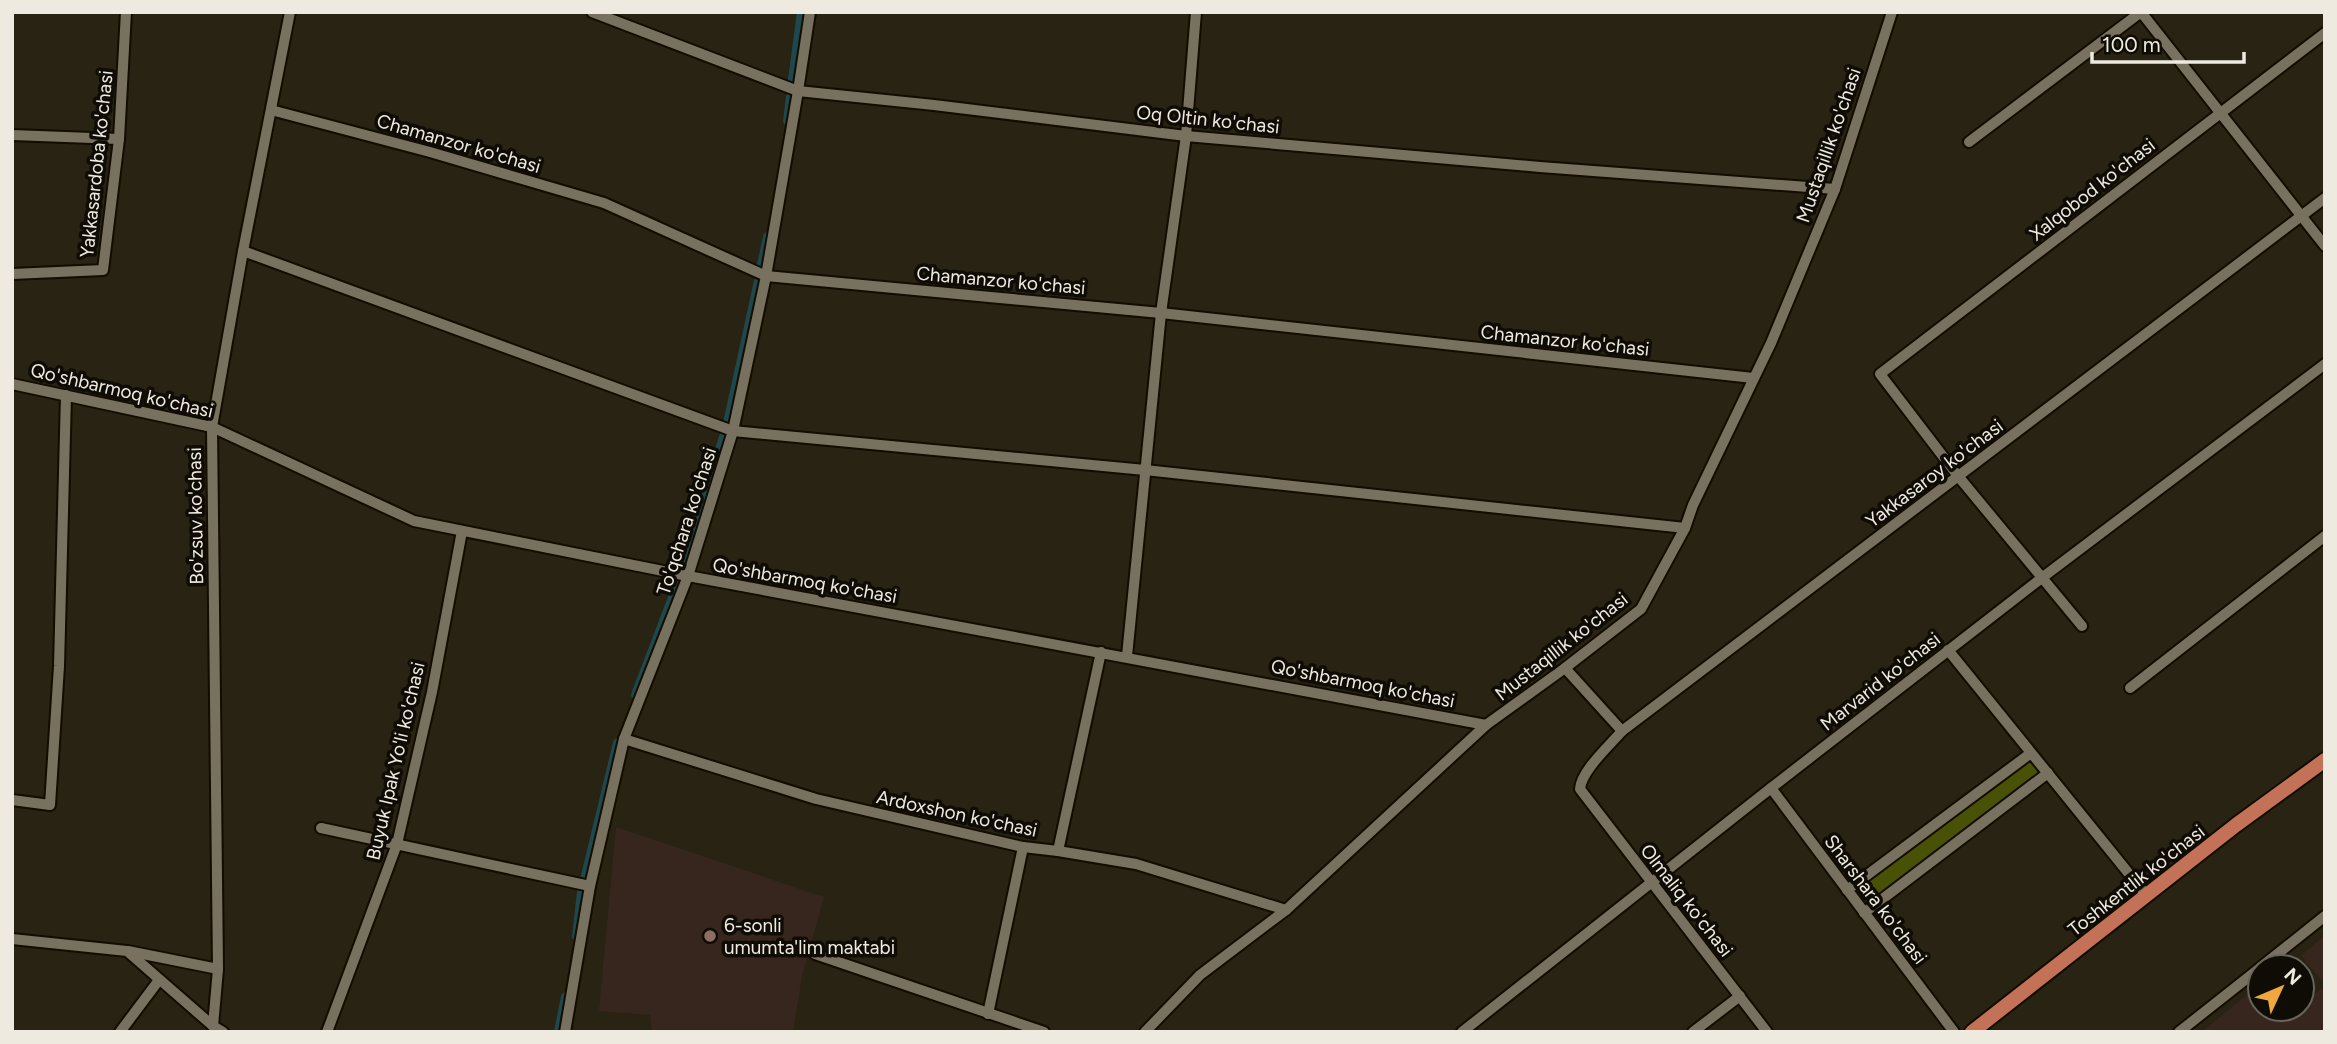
<svg xmlns="http://www.w3.org/2000/svg" width="2337" height="1044" font-family="Figtree,sans-serif">
	<style>
		.education { fill: #37261d }
		.green { fill: #495107 }
		.lines { fill: none; stroke-linecap: round; stroke-linejoin: round }
		.canal { stroke: #1d494e; stroke-width: 10 }
		.minor-casing { stroke: #120c01; stroke-width: 14 }
		.major-casing { stroke: #120c01; stroke-width: 18 }
		.minor { stroke: #79715f; stroke-width: 10 }
		.major { stroke: #c37258; stroke-width: 14 }
		.education-dot { fill: #8d6e63; stroke: #0f0c06; stroke-width: 2.5 }
		.labels { text-anchor: middle; stroke-width: 7; stroke-linejoin: round; paint-order: stroke }
		.street-label { font-size: 19px; fill: #eeeae0; stroke: #0f0c06 }
		.poi-label { font-size: 19px; fill: #eeeae0; stroke: #0f0c06; text-anchor: start }
	</style>
	<rect width="100%" height="100%" fill="#292313"/>
	<g class="education">
		<polygon points="616,827 824,897 802,976 793,1032 652,1032 650,1015 599,1011"/>
		<polygon points="2325,935 2325,984 2301,956"/>
		<polygon points="2260,984 2260,1009 2295,1010 2302,1009 2302,1004 2325,986 2325,1032 2202,1032"/>
	</g>
	<polygon class="green" points="2030,761 2040,774 1867,902 1857,889"/>
	<g class="lines">
		<g class="canal">
			<polyline points="793,80 802,12"/>
			<polyline points="788,121 791,97"/>
			<polyline points="762,265 768,237"/>
			<polyline points="727,428 759,281"/>
			<polyline points="684,566 724,437"/>
			<polyline points="636,695 679,582"/>
			<polyline points="586,876 618,743"/>
			<polyline points="577,936 582,892"/>
			<polyline points="559,1032 566,997"/>
		</g>
		<g class="minor-casing">
			<g id="minor">
				<polyline points="592,12 798,91 934,105 1186,136 1540,167 1835,189"/>
				<polyline points="2141,12 2325,246"/>
				<polyline points="271,110 430,152 604,203 766,276 1161,313 1753,378"/>
				<polyline points="12,135 119,139"/>
				<polyline points="1969,142 2141,12"/>
				<polyline points="243,251 733,431 1145,470 1685,528"/>
				<polyline points="12,274 103,270 119,139 126,12"/>
				<polyline points="12,384 212,427 414,521 688,576 1486,725"/>
				<polyline points="2082,626 1958,476 1880,374 2325,33"/>
				<polyline points="1948,650 2147,896"/>
				<polyline points="1127,656 1161,313 1186,136 1196,12"/>
				<polyline points="1565,668 1622,731"/>
				<polyline points="2130,688 2325,536"/>
				<polyline points="624,739 816,799 1023,847 1058,851 1136,864 1286,910"/>
				<polyline points="1771,788 1954,1032"/>
				<polyline points="12,800 50,805 59,666 66,395"/>
				<polyline points="321,828 590,886"/>
				<polyline points="1058,851 1101,652"/>
				<polyline points="1847,890 2031,753"/>
				<polyline points="1864,913 2048,773"/>
				<polyline points="12,939 127,951 213,1026 223,1032"/>
				<polyline points="128,951 218,969"/>
				<polyline points="815,954 1044,1032"/>
				<polyline points="2261,967 2325,916"/>
				<polyline points="988,1014 1023,847"/>
				<polyline points="213,1026 218,969 212,427 243,251 290,12"/>
				<polyline points="120,1032 159,980"/>
				<polyline points="327,1032 397,844 432,692 462,531"/>
				<polyline points="565,1032 590,886 624,739 688,576 733,431 766,276 798,91 810,12"/>
				<polyline points="1145,1032 1200,975 1286,910 1486,725 1565,668 1641,609 1685,528 1693,505 1771,343 1835,189 1892,12"/>
				<polyline points="1462,1032 1771,788 2043,577 2325,364"/>
				<polyline points="1693,1032 1740,996"/>
				<path d="M1767,1032L1580,789C1581,771 1610,745 1622,731L2325,198"/>
				<polyline points="2179,1032 2260,968"/>
			</g>
		</g>
		<g class="major-casing">
			<polyline id="major" points="1972,1032 2236,825 2325,760"/>
		</g>
		<use href="#minor" class="minor"/>
		<use href="#major" class="major"/>
	</g>
	<circle class="education-dot" cx="710" cy="936" r="7"/>
	<g class="labels">
		<g class="street-label">
			<text transform="translate(1208 119) rotate(6)" y="7">Oq Oltin ko'chasi</text>
			<text transform="translate(459 143) rotate(16)" y="7">Chamanzor ko'chasi</text>
			<text transform="translate(1828 145) rotate(-71)" y="7">Mustaqillik ko'chasi</text>
			<text transform="translate(96 164) rotate(-84)" y="7">Yakkasardoba ko'chasi</text>
			<text transform="translate(2092 189) rotate(-38)" y="7">Xalqobod ko'chasi</text>
			<text transform="translate(1001 280) rotate(5)" y="7">Chamanzor ko'chasi</text>
			<text transform="translate(1565 340) rotate(6)" y="7">Chamanzor ko'chasi</text>
			<text transform="translate(122 390) rotate(13)" y="7">Qo'shbarmoq ko'chasi</text>
			<text transform="translate(1934 473) rotate(-37)" y="7">Yakkasaroy ko'chasi</text>
			<text transform="translate(195 516) rotate(-91)" y="7">Bo'zsuv ko'chasi</text>
			<text transform="translate(686 521) rotate(-72)" y="7">To'qchara ko'chasi</text>
			<text transform="translate(805 580) rotate(10)" y="7">Qo'shbarmoq ko'chasi</text>
			<text transform="translate(1561 646) rotate(-38)" y="7">Mustaqillik ko'chasi</text>
			<text transform="translate(1880 681) rotate(-38)" y="7">Marvarid ko'chasi</text>
			<text transform="translate(1363 683) rotate(11)" y="7">Qo'shbarmoq ko'chasi</text>
			<text transform="translate(395 761) rotate(-77)" y="7">Buyuk Ipak Yo'li ko'chasi</text>
			<text transform="translate(957 813) rotate(12)" y="7">Ardoxshon ko'chasi</text>
			<text transform="translate(2136 880) rotate(-38)" y="7">Toshkentlik ko'chasi</text>
			<text transform="translate(1876 899) rotate(53)" y="7">Sharshara ko'chasi</text>
			<text transform="translate(1687 900) rotate(52)" y="7">Olmaliq ko'chasi</text>
		</g>
		<g class="poi-label">
			<text x="724" y="932">6-sonli<tspan x="724" dy="22">umumta'lim maktabi</tspan></text>
		</g>
	</g>
	<rect width="2337" height="1044" fill="none" stroke="#eeeae0" stroke-width="28"/>
	<g transform="translate(2281 988) rotate(46)"><circle r="33" fill="#0f0c06" stroke="#68655d" stroke-width="2"/>
	<path d="M0-5L12 26L0 18L-12 26Z" fill="#efa73e"/>
	<text y="-10" font-size="19" font-weight="bold" text-anchor="middle" fill="#eeeae0">N</text>
	</g>
	<path d="M2092 52v10h152v-10" fill="none" stroke="#eeeae0" stroke-width="3.5"/>
	<text x="2102" y="52" font-size="21" fill="#eeeae0" stroke="#0f0c06" stroke-width="5" paint-order="stroke">100 m</text>
</svg>
